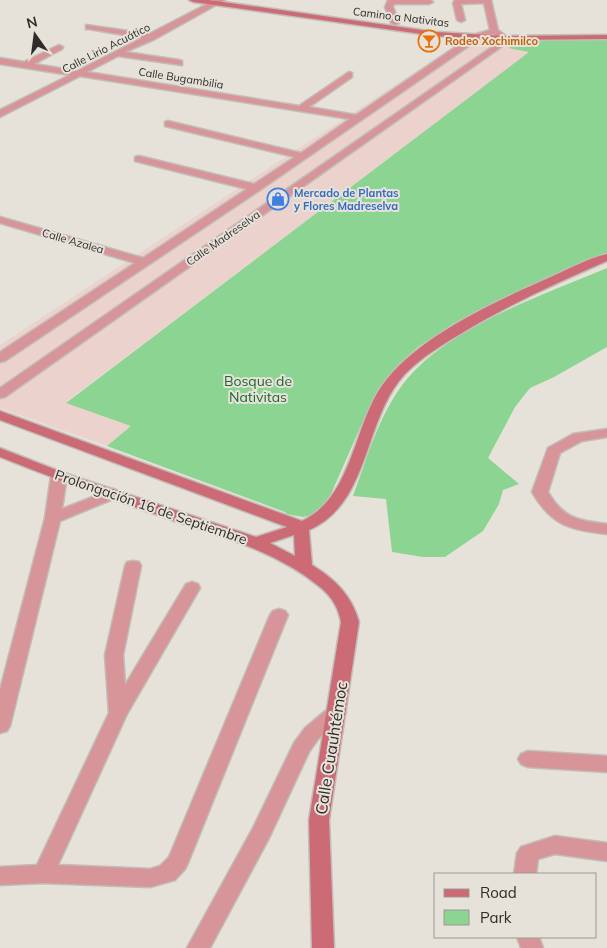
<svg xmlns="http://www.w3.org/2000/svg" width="607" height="948" font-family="Mulish,sans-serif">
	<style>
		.commercial { fill: #ecd2cd }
		.green { fill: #8bd492 }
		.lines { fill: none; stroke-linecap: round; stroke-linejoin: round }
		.minor-casing { stroke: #c1beb7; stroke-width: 3 }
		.secondary-casing { stroke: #c1beb7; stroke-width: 3 }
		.minor { fill: #d79499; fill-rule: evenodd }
		.secondary { fill: #cc6b75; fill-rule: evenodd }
		.labels { text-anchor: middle; stroke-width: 4; stroke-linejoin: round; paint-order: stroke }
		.far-street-label { font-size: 11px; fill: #2e2c29; stroke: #e6e2da }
		.far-food-label { font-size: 11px; font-weight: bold; fill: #c56008; stroke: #e6e2da; text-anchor: start }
		.far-shop-label { font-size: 11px; font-weight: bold; fill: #366cbe; stroke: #e6e2da; text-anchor: start }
		.park-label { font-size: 14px; fill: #1a682a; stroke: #e6e2da }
		.street-label { font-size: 14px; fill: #2e2c29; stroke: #e6e2da }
		.near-street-label { font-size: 16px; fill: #2e2c29; stroke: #e6e2da }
	</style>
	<rect width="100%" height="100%" fill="#e6e2da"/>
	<polygon class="commercial" points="465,39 502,42 508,48 530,52 66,402 132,426 107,446 0,408 0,345"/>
	<g class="green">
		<polygon points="531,39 607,39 607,256 454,323 418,347 400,363 386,380 371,403 331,494 323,505 312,515 303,517 287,514 285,512 107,446 131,426 66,403 529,52 508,48"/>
		<path d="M607,268V347L554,377L530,388L515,407L488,458L519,484L503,490L499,504L483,531L445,557H423L392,552L386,499L353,496C366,461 377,422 398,391C440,329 539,297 607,268Z"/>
	</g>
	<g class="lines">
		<g class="minor-casing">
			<g id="minor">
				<polygon points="215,0 225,0 155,39 125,52 179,60 182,61 182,65 118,56 87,72 299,106 349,72 352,73 352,77 309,107 356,115 473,35 490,30 484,3 461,4 465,20 461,22 457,20 453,3 455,0 491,0 498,30 511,40 5,397 0,398 0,388 502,40 493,34 479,39 260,190 5,361 0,362 0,352 135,263 0,223 0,217 143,258 247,189 135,161 135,157 139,156 254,184 295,157 165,126 165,122 168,121 301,153 350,119 80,76 0,117 0,110 70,75 0,64 0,58 24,62 59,45 63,47 62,49 34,64 77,71 142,38 89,29 86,29 86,25 149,34"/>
				<polygon points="388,0 430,0 433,2 429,4 394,4 393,7 399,23 395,25 391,23 385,7"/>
				<path d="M607,429V437L582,441L560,453L548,492C563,518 578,521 607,524V534C570,530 552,526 532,492L548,448L573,434Z"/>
				<polygon points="59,471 64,473 67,476 62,509 113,489 118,491 121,494 118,497 60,521 10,726 7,731 0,733 0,690 45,518 51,476 54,473"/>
				<polygon points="133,561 139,562 141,566 123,655 125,685 186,584 192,582 198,584 200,588 127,714 58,865 150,869 160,866 169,857 270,615 273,611 279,609 285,611 288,615 188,863 185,869 175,880 150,887 43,883 0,885 0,867 37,865 109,713 105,655 125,566 127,562"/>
				<polygon points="337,705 344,707 346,712 344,717 319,738 309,752 269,838 210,948 187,948 253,828 294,743 305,728 330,707"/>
				<polygon points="528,751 607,756 607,772 528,767 521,764 518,759 521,754"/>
				<polygon points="555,836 607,843 607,861 555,854 538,859 536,874 514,874 517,853 521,847"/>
				<polygon points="517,937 539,937 543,948 521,948"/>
			</g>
		</g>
		<g class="secondary-casing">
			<g id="secondary">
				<polygon points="189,0 209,0 436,32 505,36 607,35 607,39 505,40 436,36 193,2"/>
				<path d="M607,254V261C559,282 512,303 467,330C445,343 423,356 405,374C363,419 371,503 309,530L312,565C335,579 352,596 359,622L329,820L334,948H312L309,820L341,622C338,607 332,597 320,587C278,552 223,537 172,520C114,500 57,480 0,457V448L64,473L256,537L287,527L0,420V411L302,521C352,497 353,429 381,387C416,336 499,300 555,275C571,268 589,258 607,254ZM294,535L295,556L270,543Z"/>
			</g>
		</g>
		<use href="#minor" class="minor"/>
		<use href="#secondary" class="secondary"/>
	</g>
	<defs>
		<g id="bar-ring" transform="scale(1.125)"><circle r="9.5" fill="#e6e2da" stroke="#e8710a" stroke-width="1.5"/><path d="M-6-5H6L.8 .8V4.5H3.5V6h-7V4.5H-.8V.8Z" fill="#e8710a"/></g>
		<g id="shop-ring" transform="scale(1.125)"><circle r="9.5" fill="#e6e2da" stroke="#3f7fe0" stroke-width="1.5"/><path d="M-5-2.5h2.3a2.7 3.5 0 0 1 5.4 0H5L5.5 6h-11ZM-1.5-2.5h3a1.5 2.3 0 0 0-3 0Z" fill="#3f7fe0"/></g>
	</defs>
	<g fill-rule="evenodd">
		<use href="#bar-ring" x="429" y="41"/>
		<use href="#shop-ring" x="278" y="199"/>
	</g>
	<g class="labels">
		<g class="far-street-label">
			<text transform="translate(401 17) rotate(7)" y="4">Camino a Nativitas</text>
			<text transform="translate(106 48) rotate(-27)" y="4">Calle Lirio Acuático</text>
			<text transform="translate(181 78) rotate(9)" y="4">Calle Bugambilia</text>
			<text transform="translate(223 238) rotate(-35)" y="4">Calle Madreselva</text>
			<text transform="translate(73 241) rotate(16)" y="4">Calle Azalea</text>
		</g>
		<g class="far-food-label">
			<text x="445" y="45">Rodeo Xochimilco</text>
		</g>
		<g class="far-shop-label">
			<text x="294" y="197">Mercado de Plantas<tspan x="294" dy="13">y Flores Madreselva</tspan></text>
		</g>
		<g class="park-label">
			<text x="258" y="386">Bosque de<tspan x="258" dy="16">Nativitas</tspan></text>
		</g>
		<g class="street-label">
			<text transform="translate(151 507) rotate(19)" y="5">Prolongación 16 de Septiembre</text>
		</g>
		<g class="near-street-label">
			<text transform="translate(331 748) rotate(-81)" y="6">Calle Cuauhtémoc</text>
		</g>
	</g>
	<rect x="434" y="873" width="162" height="65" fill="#e6e2da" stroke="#9c9993"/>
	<rect x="444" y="889" width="25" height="8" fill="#cc6b75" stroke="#9c9993"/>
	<text x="480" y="898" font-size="15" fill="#2e2c29">Road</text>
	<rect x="444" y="910" width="25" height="15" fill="#8bd492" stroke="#9c9993"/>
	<text x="480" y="923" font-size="15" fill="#2e2c29">Park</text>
	<g transform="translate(35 35) rotate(346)" stroke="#e6e2da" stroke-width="4" paint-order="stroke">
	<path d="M0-4L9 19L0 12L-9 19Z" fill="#2e2c29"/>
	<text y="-8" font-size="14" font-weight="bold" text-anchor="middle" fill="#2e2c29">N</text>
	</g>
</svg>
